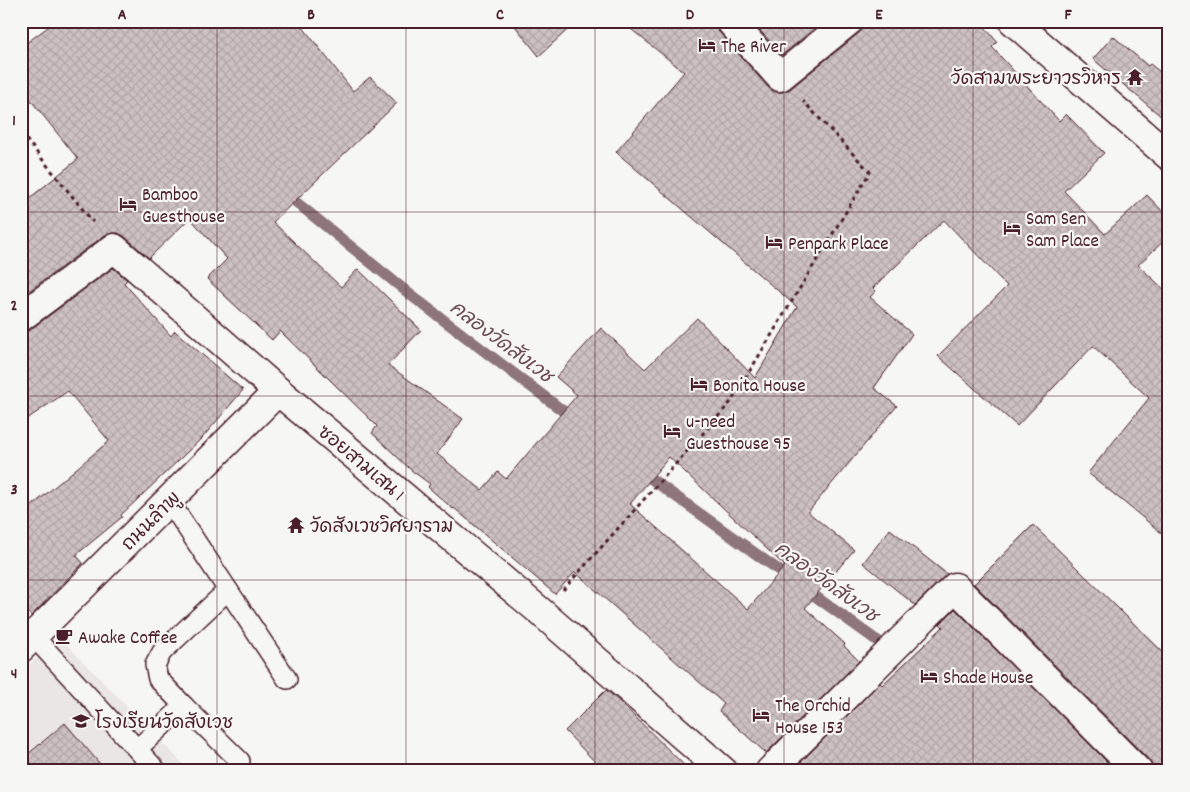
<svg xmlns="http://www.w3.org/2000/svg" width="1190" height="792" font-family="Dekko,'Playpen Sans Thai',sans-serif">
	<style>
		.built { fill: #e9e6e3 }
		.lines { fill: none; stroke-linecap: round; stroke-linejoin: round }
		.stream { stroke: #8e747a; stroke-width: 11 }
		.building { fill: url(#building-cross-hatch); stroke: #4a1f2b; fill-rule: evenodd }
		.lane-casing { stroke: #4a1f2b; stroke-width: 22 }
		.street-casing { stroke: #4a1f2b; stroke-width: 31 }
		.path { stroke: #4a1f2b; stroke-width: 3; stroke-dasharray: 4 4; stroke-linecap: butt }
		.lane { stroke: #f6f6f2; stroke-width: 19 }
		.street { stroke: #f6f6f2; stroke-width: 28 }
		.grid { fill: none; stroke: #4a1f2b; stroke-width: 1; stroke-opacity: 0.55 }
		.labels { text-anchor: middle; stroke-width: 4.5; stroke-linejoin: round; paint-order: stroke }
		.poi-label { font-size: 19px; fill: #4a1f2b; stroke: #f6f6f2; text-anchor: start }
		.street-label { font-size: 19px; fill: #4a1f2b; stroke: #f6f6f2 }
		.water-label { font-size: 20px; font-style: italic; fill: #6c4a52; stroke: #f6f6f2 }
		.neatline { fill: none; stroke: #4a1f2b; stroke-width: 2 }
		.grid-label { font-size: 16px; text-anchor: middle; font-weight: bold; fill: #4a1f2b }
	</style>
	<defs>
		<pattern id="building-cross-hatch" width="8" height="8" patternUnits="userSpaceOnUse" patternTransform="scale(1.25)"><rect width="8" height="8" fill="#ccc1c0"/><path d="M0 0l8 8M0 8l8-8" fill="none" stroke="#b1a5a5"/></pattern>
	</defs>
	<rect width="100%" height="100%" fill="#f6f6f2"/>
	<filter id="ink" filterUnits="userSpaceOnUse"><feTurbulence type="fractalNoise" baseFrequency=".02" numOctaves="2"/><feDisplacementMap in="SourceGraphic" scale="10" xChannelSelector="R" yChannelSelector="G"/><feConvolveMatrix kernelMatrix="1 2 1 2 8 2 1 2 1" color-interpolation-filters="sRGB"/></filter>
	<g filter="url(#ink)">
		<polygon class="built" points="60,638 190,771 21,771 21,672"/>
		<g class="lines">
			<g class="stream">
				<polyline points="285,192 291,198 412,296 575,420"/>
				<polyline points="639,470 879,642"/>
			</g>
		</g>
		<g class="building">
			<path d="M56,21H298L353,91L370,77L397,103L273,222L341,287L358,269L421,330L388,365L463,419L437,454L482,490L498,472L506,479L577,395L556,377L601,328L645,369L697,318L755,378L797,307L616,152L684,72L621,21H715V25L718,31L768,87L774,92H782L790,89L859,33L863,27L864,21H980L997,42L992,47L1059,121L1066,114L1104,153L1064,191L1105,234L1147,195L1169,218V236L1138,265L1169,294V539L1088,473L1149,398L1093,346L1017,426L938,356L1007,286L944,220L873,288L876,291L870,297L912,334L874,388L897,406L808,512L854,550L805,608L845,644L844,646L859,661L766,753L719,711L724,704L575,572L555,594L454,508L453,509L428,487L430,484L411,470L372,433L377,426L280,331L272,340L207,279L227,259L190,218L149,258L124,236L118,233H112L105,235L21,297V205L78,159L21,88V47ZM669,457L785,566L748,609L630,504Z"/>
			<polygon points="511,21 577,21 539,56"/>
			<polygon points="751,21 824,21 782,55"/>
			<polygon points="1113,36 1148,66 1150,64 1169,79 1169,123 1093,59"/>
			<polygon points="113,268 127,280 124,283 171,336 175,331 243,390 203,437 121,515 122,517 76,555 83,563 31,616 21,605 21,515 109,441 68,391 21,423 21,332 30,330"/>
			<polygon points="1033,525 1169,658 1169,771 1153,771 1153,767 1149,760 974,584"/>
			<polygon points="890,529 947,574 915,605 863,563"/>
			<polygon points="955,609 1116,771 792,771 880,683 882,685 943,627 940,624"/>
			<polygon points="606,690 621,703 690,771 604,771 565,731"/>
			<polygon points="65,723 106,771 21,771 21,760"/>
		</g>
		<g class="lines">
			<g class="lane-casing">
				<g id="lane">
					<polyline points="169,501 287,679"/>
					<polyline points="228,590 162,652 155,665 158,679 184,706 240,761"/>
					<polyline points="34,637 157,771"/>
					<polyline points="137,749 184,706"/>
				</g>
			</g>
			<g class="street-casing">
				<g id="street">
					<polyline points="730,21 780,77 849,21"/>
					<polyline points="1013,21 1169,156"/>
					<polyline points="21,317 114,248 278,391 542,613 723,771"/>
					<polyline points="21,648 278,391"/>
					<polyline points="770,771 955,587 1138,771"/>
				</g>
			</g>
			<g class="path">
				<polyline points="21,23 24,21"/>
				<polyline points="21,133 93,222"/>
				<polyline points="563,590 731,402 870,172 803,101"/>
			</g>
			<use href="#lane" class="lane"/>
			<use href="#street" class="street"/>
		</g>
	</g>
	<path class="grid" d="M217,21V771M406,21V771M595,21V771M784,21V771M973,21V771M21,212H1169M21,396H1169M21,580H1169"/>
	<defs>
		<g id="hotel-bare" transform="scale(1.35)"><path d="M-6-4.5h1.5V1H6V5H4.5V3h-9V5H-6ZM-4 0a1.8 1.8 0 1 1 3.6 0ZM.5 0V-2.5h3Q6-2.5 6 0Z" fill="#4a1f2b" stroke="#f6f6f2" stroke-width="2.5" paint-order="stroke"/></g>
		<g id="temple-bare" transform="scale(1.35)"><path d="M0-6L5-2H3V0L6.5 2.5H4V6H1.5V3h-3V6H-4V2.5H-6.5L-3 0V-2H-5Z" fill="#4a1f2b" stroke="#f6f6f2" stroke-width="2.5" paint-order="stroke"/></g>
		<g id="cafe-bare" transform="scale(1.35)"><path d="M-5.5-4.5H6V0H3Q3 3.5 0 3.5H-2.5Q-5.5 3.5-5.5 0ZM3-3.2v2h1.7v-2ZM-6 4.5H4V6H-6Z" fill="#4a1f2b" stroke="#f6f6f2" stroke-width="2.5" paint-order="stroke"/></g>
		<g id="school-bare" transform="scale(1.35)"><path d="M0-5L7-2L0 1L-7-2ZM-4 1L0 2.5L4 1V4Q0 6-4 4Z" fill="#4a1f2b" stroke="#f6f6f2" stroke-width="2.5" paint-order="stroke"/></g>
	</defs>
	<g fill-rule="evenodd">
		<use href="#hotel-bare" x="707" y="45"/>
		<use href="#temple-bare" x="1135" y="77"/>
		<use href="#hotel-bare" x="128" y="204"/>
		<use href="#hotel-bare" x="1012" y="228"/>
		<use href="#hotel-bare" x="774" y="242"/>
		<use href="#hotel-bare" x="699" y="384"/>
		<use href="#hotel-bare" x="672" y="431"/>
		<use href="#temple-bare" x="296" y="525"/>
		<use href="#cafe-bare" x="64" y="636"/>
		<use href="#hotel-bare" x="929" y="676"/>
		<use href="#hotel-bare" x="761" y="715"/>
		<use href="#school-bare" x="81" y="721"/>
	</g>
	<g class="labels">
		<g class="poi-label">
			<text x="721" y="52">The River</text>
			<text x="1121" y="84" text-anchor="end">วัดสามพระยาวรวิหาร</text>
			<text x="142" y="200">Bamboo<tspan x="142" dy="22">Guesthouse</tspan></text>
			<text x="1026" y="224">Sam Sen<tspan x="1026" dy="22">Sam Place</tspan></text>
			<text x="788" y="249">Penpark Place</text>
			<text x="713" y="391">Bonita House</text>
			<text x="686" y="427">u-need<tspan x="686" dy="22">Guesthouse 95</tspan></text>
			<text x="310" y="532">วัดสังเวชวิศยาราม</text>
			<text x="78" y="643">Awake Coffee</text>
			<text x="943" y="683">Shade House</text>
			<text x="775" y="711">The Orchid<tspan x="775" dy="22">House 153</tspan></text>
			<text x="95" y="728">โรงเรียนวัดสังเวช</text>
		</g>
		<g class="street-label">
			<text transform="translate(362 462) rotate(40)" y="7">ซอยสามเสน 1</text>
			<text transform="translate(150 520) rotate(-45)" y="7">ถนนลำพู</text>
		</g>
		<g class="water-label">
			<text transform="translate(502 341) rotate(37)" y="7">คลองวัดสังเวช</text>
			<text transform="translate(827 581) rotate(36)" y="7">คลองวัดสังเวช</text>
		</g>
	</g>
	<rect width="1190" height="792" fill="none" stroke="#f6f6f2" stroke-width="55"/>
	<rect x="28" y="28" width="1134" height="736" class="neatline"/>
	<g class="grid-label">
		<text x="122" y="19">A</text>
		<text x="311" y="19">B</text>
		<text x="500" y="19">C</text>
		<text x="690" y="19">D</text>
		<text x="879" y="19">E</text>
		<text x="1068" y="19">F</text>
		<text x="14" y="125">1</text>
		<text x="14" y="310">2</text>
		<text x="14" y="494">3</text>
		<text x="14" y="678">4</text>
	</g>
</svg>
